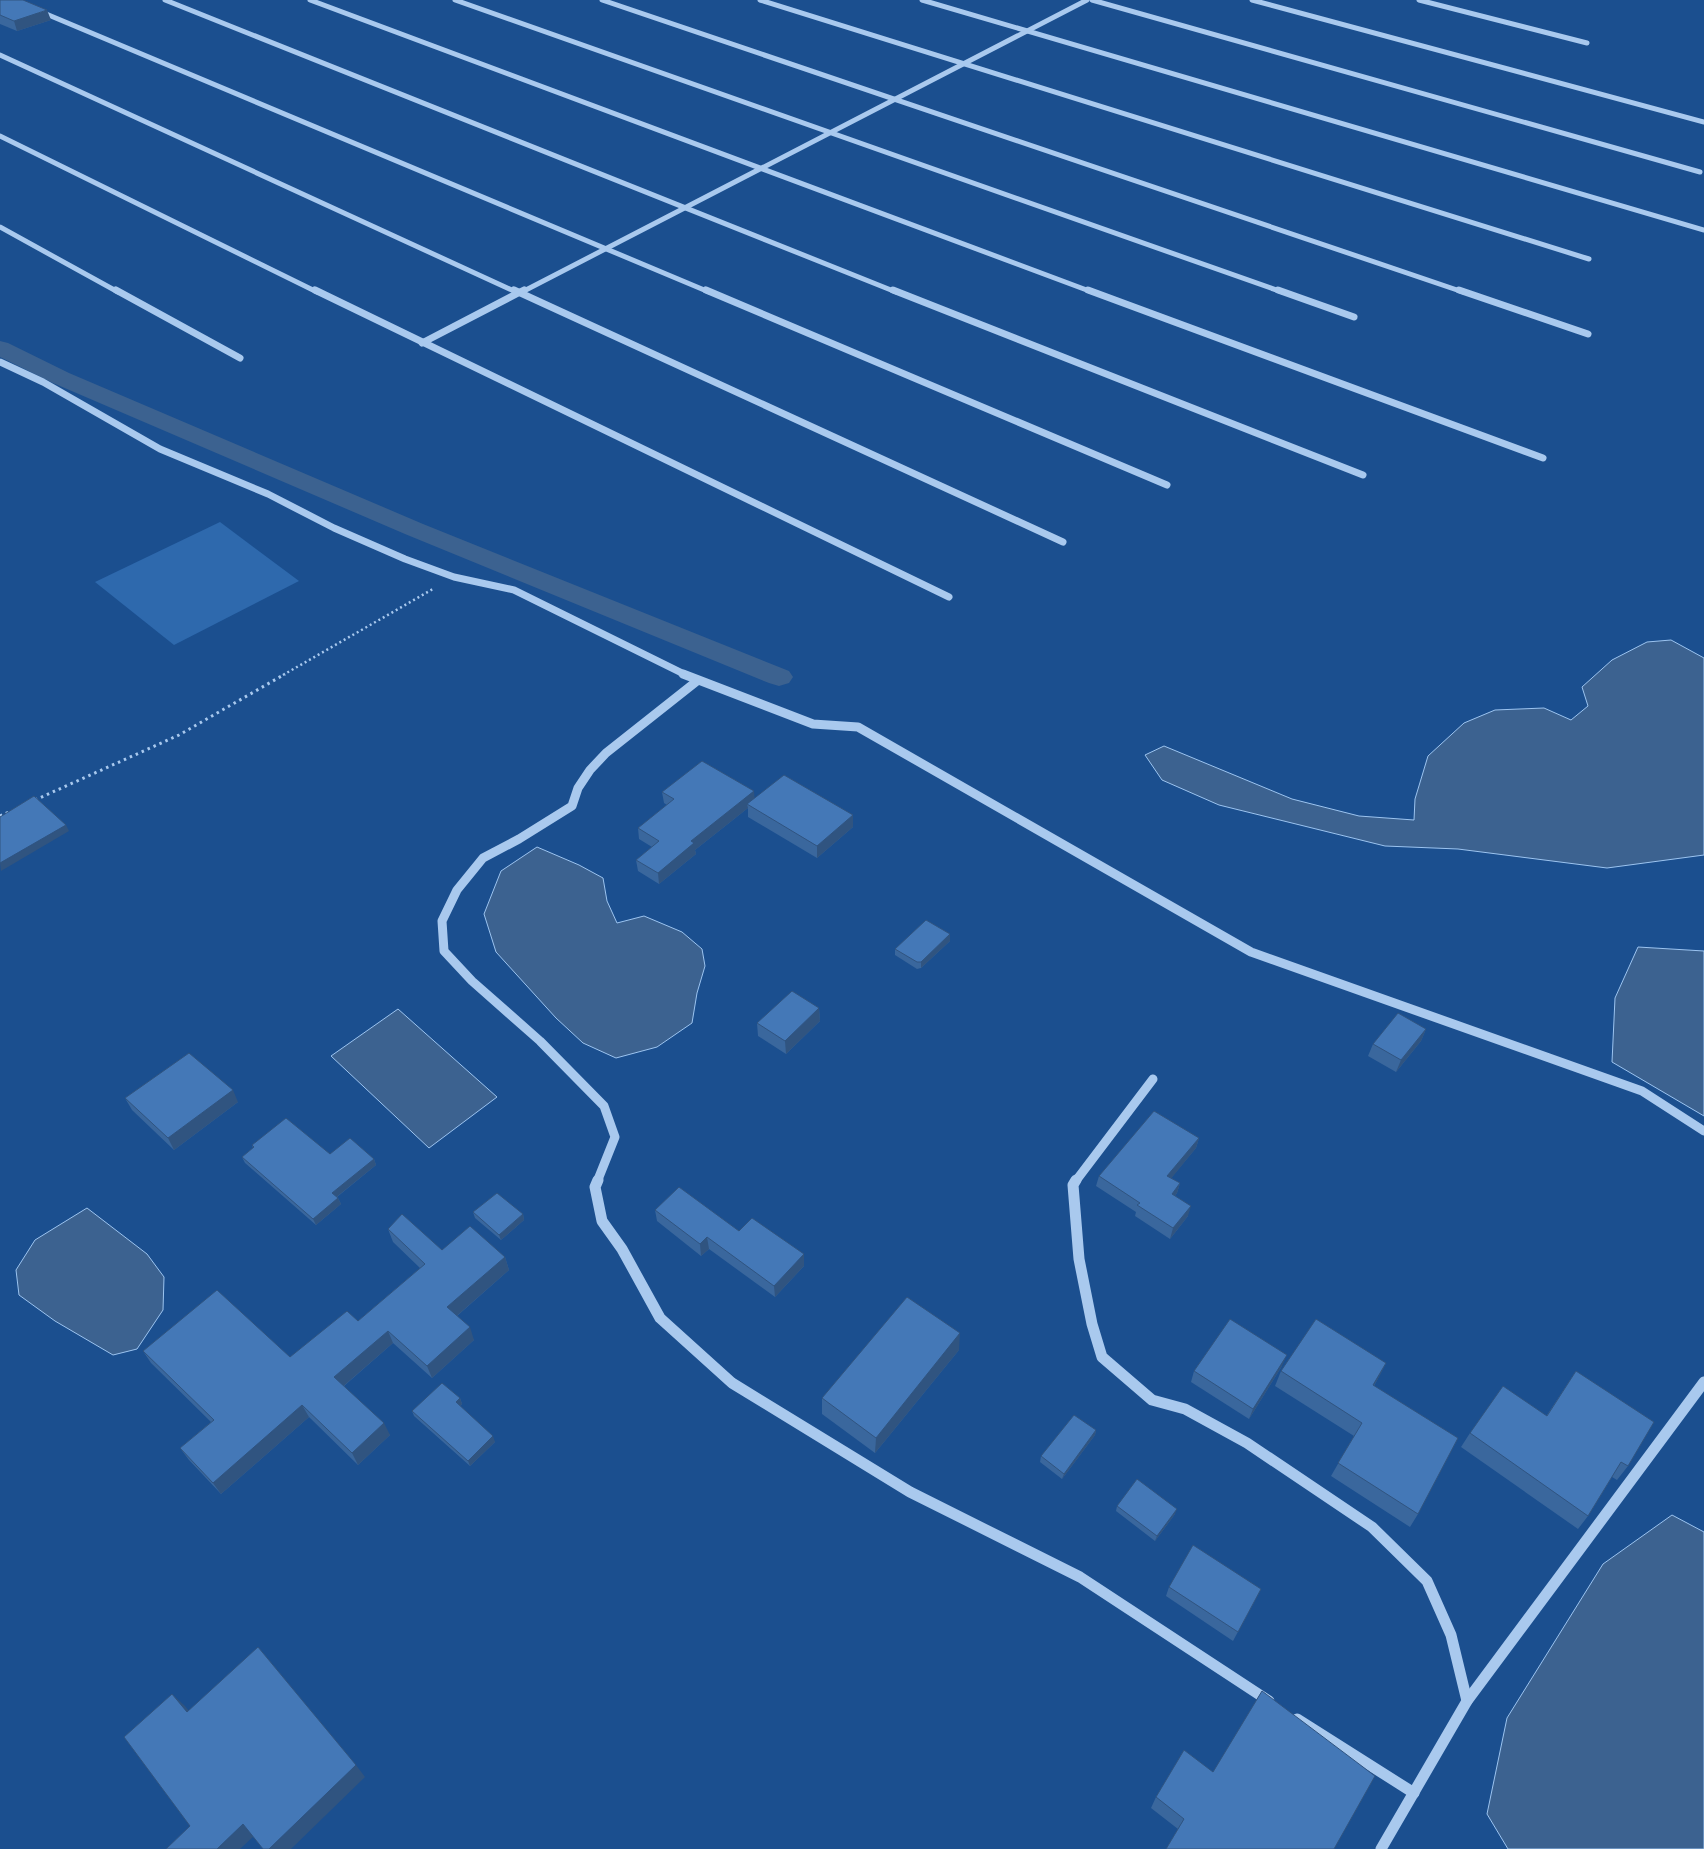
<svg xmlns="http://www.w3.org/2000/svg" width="1704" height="1849" font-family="'PT Sans',sans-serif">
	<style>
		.green { fill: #2e69ad }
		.water { fill: #3c6290; stroke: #9cc4f0 }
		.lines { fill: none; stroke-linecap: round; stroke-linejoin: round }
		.canal { fill: #3c6290; fill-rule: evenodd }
		.path-far1 { stroke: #a9c9ee; stroke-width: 2.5; stroke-dasharray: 2 3; stroke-linecap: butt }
		.path { stroke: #a9c9ee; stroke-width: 3; stroke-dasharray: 2.5 4; stroke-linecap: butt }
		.minor-far3 { stroke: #a9c9ee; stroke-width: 5 }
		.minor-far2 { stroke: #a9c9ee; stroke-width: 7 }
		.minor-far1 { stroke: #a9c9ee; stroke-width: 9 }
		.minor { stroke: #a9c9ee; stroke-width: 11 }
		.wall { fill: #3a679d }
		.shaded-wall { fill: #305480 }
		.building { fill: #4478b7; stroke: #305480 }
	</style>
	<rect width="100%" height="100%" fill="#1b4f8f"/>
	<polygon class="green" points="220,522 299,581 174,645 95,582"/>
	<g class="water">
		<polygon points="1671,640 1704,658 1704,855 1607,868 1458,849 1385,846 1219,805 1162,780 1145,755 1164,746 1292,799 1359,816 1414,820 1415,799 1428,756 1464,723 1495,710 1544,708 1571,720 1588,706 1582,687 1612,660 1647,642"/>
		<polygon points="537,847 579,865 603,878 607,901 617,923 644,916 682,932 702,949 705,966 697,993 692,1023 657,1047 616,1058 583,1043 556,1018 496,952 484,914 501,871"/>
		<polygon points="1638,947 1704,951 1704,1116 1612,1062 1615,998"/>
		<polygon points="398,1009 497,1097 429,1148 331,1056"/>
		<polygon points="87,1208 147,1254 164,1277 163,1310 137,1349 113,1355 55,1321 19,1295 16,1270 35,1240"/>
		<polygon points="1672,1515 1704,1532 1704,1849 1508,1849 1487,1814 1507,1718 1603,1564"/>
	</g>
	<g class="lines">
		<polygon class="canal" points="0,341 8,343 69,373 423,524 789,671 793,677 789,683 779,686 769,683 405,534 53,383 0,357"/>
		<polyline class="path-far1" points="283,675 433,589"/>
		<g class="path">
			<polyline points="35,800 179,735 285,674"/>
			<polyline points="0,816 11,811"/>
		</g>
		<g class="minor-far3">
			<polyline points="165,0 896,292"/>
			<polyline points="310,0 1092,292"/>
			<polyline points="455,0 1282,292"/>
			<polyline points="602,0 1463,292"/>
			<polyline points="760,0 1589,259"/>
			<polyline points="922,0 1704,230"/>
			<polyline points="1092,0 1700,172"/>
			<polyline points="1252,0 1704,122"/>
			<polyline points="1419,0 1587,43"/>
			<polyline points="39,11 709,292"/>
			<polyline points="0,55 516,292"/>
			<polyline points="0,136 317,292"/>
			<polyline points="0,227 118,292"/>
			<polyline points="522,292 1087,0"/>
		</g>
		<g class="minor-far2">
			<polyline points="116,290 240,358"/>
			<polyline points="315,290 949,597"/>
			<polyline points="514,290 1063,542"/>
			<polyline points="706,290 1167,485"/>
			<polyline points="893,290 1363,475"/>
			<polyline points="1088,290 1543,458"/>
			<polyline points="1278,290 1354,317"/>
			<polyline points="1459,290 1588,334"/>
			<polyline points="422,343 524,290"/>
			<polyline points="0,362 43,382 160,449 268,494 334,528 405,559 454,577 514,590 686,675"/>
		</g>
		<g class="minor-far1">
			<polyline points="683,674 813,724 858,727 1251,952 1642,1091 1704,1131"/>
			<polyline points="597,1182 615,1137 604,1106 540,1041 472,981 444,951 442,921 457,890 483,858 519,839 572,806 578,788 590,770 606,753 697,681"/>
			<polyline points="1075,1182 1153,1079"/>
		</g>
		<g class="minor">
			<polyline points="598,1180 595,1187 602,1221 622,1249 660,1318 732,1383 910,1492 1080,1577 1269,1701"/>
			<polyline points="1076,1180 1073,1185 1079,1259 1092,1324 1102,1357 1152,1400 1185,1409 1247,1443 1372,1527 1427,1581 1451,1635 1467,1701"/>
			<polyline points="1297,1719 1414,1793"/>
			<polyline points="1381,1849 1467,1701 1704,1382"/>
		</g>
	</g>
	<g class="wall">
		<polygon points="0,0 51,20 17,31 0,24"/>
		<polygon points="662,792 754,799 853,815 853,827 817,858 748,817 748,808 695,850 696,854 659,884 638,871 636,860 652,847 639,839 638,828 667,805 664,803"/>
		<polygon points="950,934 950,941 921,968 917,969 895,955 895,949"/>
		<polygon points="819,1008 820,1021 786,1054 758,1036 757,1023"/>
		<polygon points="1426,1029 1421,1041 1396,1072 1368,1056 1373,1044"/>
		<polygon points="125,1098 238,1102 174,1150 132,1110"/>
		<polygon points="1199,1138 1196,1148 1171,1178 1180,1183 1177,1193 1175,1196 1188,1216 1170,1239 1135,1216 1136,1212 1096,1186 1099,1176"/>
		<polygon points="252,1145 374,1159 376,1165 337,1197 338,1198 341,1204 316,1225 245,1163 242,1157 253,1148"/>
		<polygon points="655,1210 739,1231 804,1266 775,1297 709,1249 701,1256 657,1221"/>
		<polygon points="473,1212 523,1214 524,1220 501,1240 475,1218"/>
		<polygon points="388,1229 442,1250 505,1257 509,1270 457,1316 474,1340 432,1378 393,1343 344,1386 390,1435 358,1465 309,1417 221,1494 189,1460 180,1448 211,1422 151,1363 143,1351 290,1357 358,1321 420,1268 393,1242"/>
		<polygon points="959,1350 875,1453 822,1414 822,1398"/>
		<polygon points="1386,1363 1374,1386 1418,1514 1410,1527 1331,1476 1354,1436 1275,1386 1281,1371"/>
		<polygon points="1282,1366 1249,1419 1191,1382 1194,1371"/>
		<polygon points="1576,1371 1628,1466 1617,1480 1612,1477 1588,1516 1578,1529 1461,1447 1470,1433 1547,1415"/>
		<polygon points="460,1398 462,1404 460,1406 495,1442 470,1466 414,1416 412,1411"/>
		<polygon points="1096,1430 1095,1435 1062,1479 1040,1462 1041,1456"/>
		<polygon points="1117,1506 1175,1514 1155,1541 1116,1511"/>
		<polygon points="1169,1587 1261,1589 1233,1641 1166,1596"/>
		<polygon points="1213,1772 1178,1829 1151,1808 1156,1797"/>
	</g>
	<g class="shaded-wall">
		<polygon points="47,10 51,20 17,31 14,21"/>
		<polygon points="754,791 755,803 747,804 748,808 695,850 696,854 659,884 658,873 691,841"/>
		<polygon points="853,815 853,827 817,858 817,846"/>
		<polygon points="66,825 69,831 1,871 0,863"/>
		<polygon points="950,934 950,941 921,968 921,962"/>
		<polygon points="819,1008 820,1021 786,1054 785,1041"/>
		<polygon points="1426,1029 1421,1041 1396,1072 1401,1060"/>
		<polygon points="233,1090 238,1102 174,1150 168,1138"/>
		<polygon points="1199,1138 1196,1148 1165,1186 1167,1176"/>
		<polygon points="374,1159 376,1165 334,1199 332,1193"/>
		<polygon points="1180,1183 1177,1193 1169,1204 1172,1194"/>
		<polygon points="338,1198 341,1204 316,1225 313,1219"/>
		<polygon points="1191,1206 1188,1216 1170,1239 1173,1228"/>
		<polygon points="523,1214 524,1220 501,1240 499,1235"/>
		<polygon points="707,1237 709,1249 701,1256 700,1244"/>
		<polygon points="804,1254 804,1266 775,1297 774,1286"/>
		<polygon points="505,1257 509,1270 452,1320 447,1307"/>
		<polygon points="470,1327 474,1340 432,1378 427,1366"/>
		<polygon points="388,1331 393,1343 340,1389 334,1377"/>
		<polygon points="960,1333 959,1350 875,1453 876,1438"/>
		<polygon points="1287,1355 1282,1366 1249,1419 1253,1409"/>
		<polygon points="1386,1363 1379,1377 1365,1400 1373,1385"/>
		<polygon points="460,1398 462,1404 458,1408 456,1402"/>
		<polygon points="302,1405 309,1417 221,1494 213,1483"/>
		<polygon points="384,1423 390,1435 358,1465 352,1453"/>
		<polygon points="1096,1430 1095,1435 1062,1479 1064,1474"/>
		<polygon points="493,1436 495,1442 470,1466 468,1461"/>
		<polygon points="1177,1509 1175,1514 1155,1541 1157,1536"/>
		<polygon points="172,1694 185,1706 199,1724 187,1712"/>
		<polygon points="356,1765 365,1777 291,1849 269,1849"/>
		<polygon points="243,1824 255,1835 240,1849 217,1849"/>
	</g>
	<g class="building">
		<polygon points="0,0 23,0 47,10 14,21 0,15"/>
		<polygon points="702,761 754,791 691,841 694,843 658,873 636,860 659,841 638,828 674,799 662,792"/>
		<polygon points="784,775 853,815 817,846 747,804"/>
		<polygon points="34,796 66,825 0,863 0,817"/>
		<polygon points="926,920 950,934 921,962 917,962 895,949"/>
		<polygon points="792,991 819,1008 785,1041 757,1023"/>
		<polygon points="1398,1013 1426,1029 1401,1060 1373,1044"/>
		<polygon points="189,1053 233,1090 168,1138 125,1098"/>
		<polygon points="1154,1111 1199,1138 1167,1176 1180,1183 1172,1194 1191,1206 1173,1228 1137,1205 1140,1203 1099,1176"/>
		<polygon points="286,1118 330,1154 350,1138 374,1159 332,1193 338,1198 313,1219 242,1157 254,1147 252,1145"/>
		<polygon points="679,1187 739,1231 752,1218 804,1254 774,1286 707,1237 700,1244 655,1210"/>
		<polygon points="497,1193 523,1214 499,1235 473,1212"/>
		<polygon points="402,1214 442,1250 470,1226 505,1257 447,1307 470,1327 427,1366 388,1331 334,1377 384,1423 352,1453 302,1405 213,1483 180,1448 214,1420 143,1351 217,1290 290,1357 347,1311 358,1321 425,1264 388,1229"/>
		<polygon points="907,1297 960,1333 876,1438 822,1398"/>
		<polygon points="1230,1319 1287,1355 1253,1409 1194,1371"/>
		<polygon points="1316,1319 1386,1363 1373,1385 1458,1438 1418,1514 1338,1463 1362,1423 1281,1371"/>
		<polygon points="1576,1371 1654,1422 1628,1466 1621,1462 1588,1516 1470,1433 1503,1386 1547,1416"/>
		<polygon points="442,1383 460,1398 456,1402 493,1436 468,1461 412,1411"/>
		<polygon points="1074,1415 1096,1430 1064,1474 1041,1456"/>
		<polygon points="1137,1479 1177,1509 1157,1536 1117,1506"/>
		<polygon points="1193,1545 1261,1589 1238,1632 1169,1587"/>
		<polygon points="258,1647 356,1765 269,1849 263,1849 243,1824 217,1849 166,1849 190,1826 124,1737 172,1694 187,1712"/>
		<polygon points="1262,1691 1375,1776 1334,1849 1166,1849 1184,1819 1156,1797 1184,1750 1213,1772"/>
	</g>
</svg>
